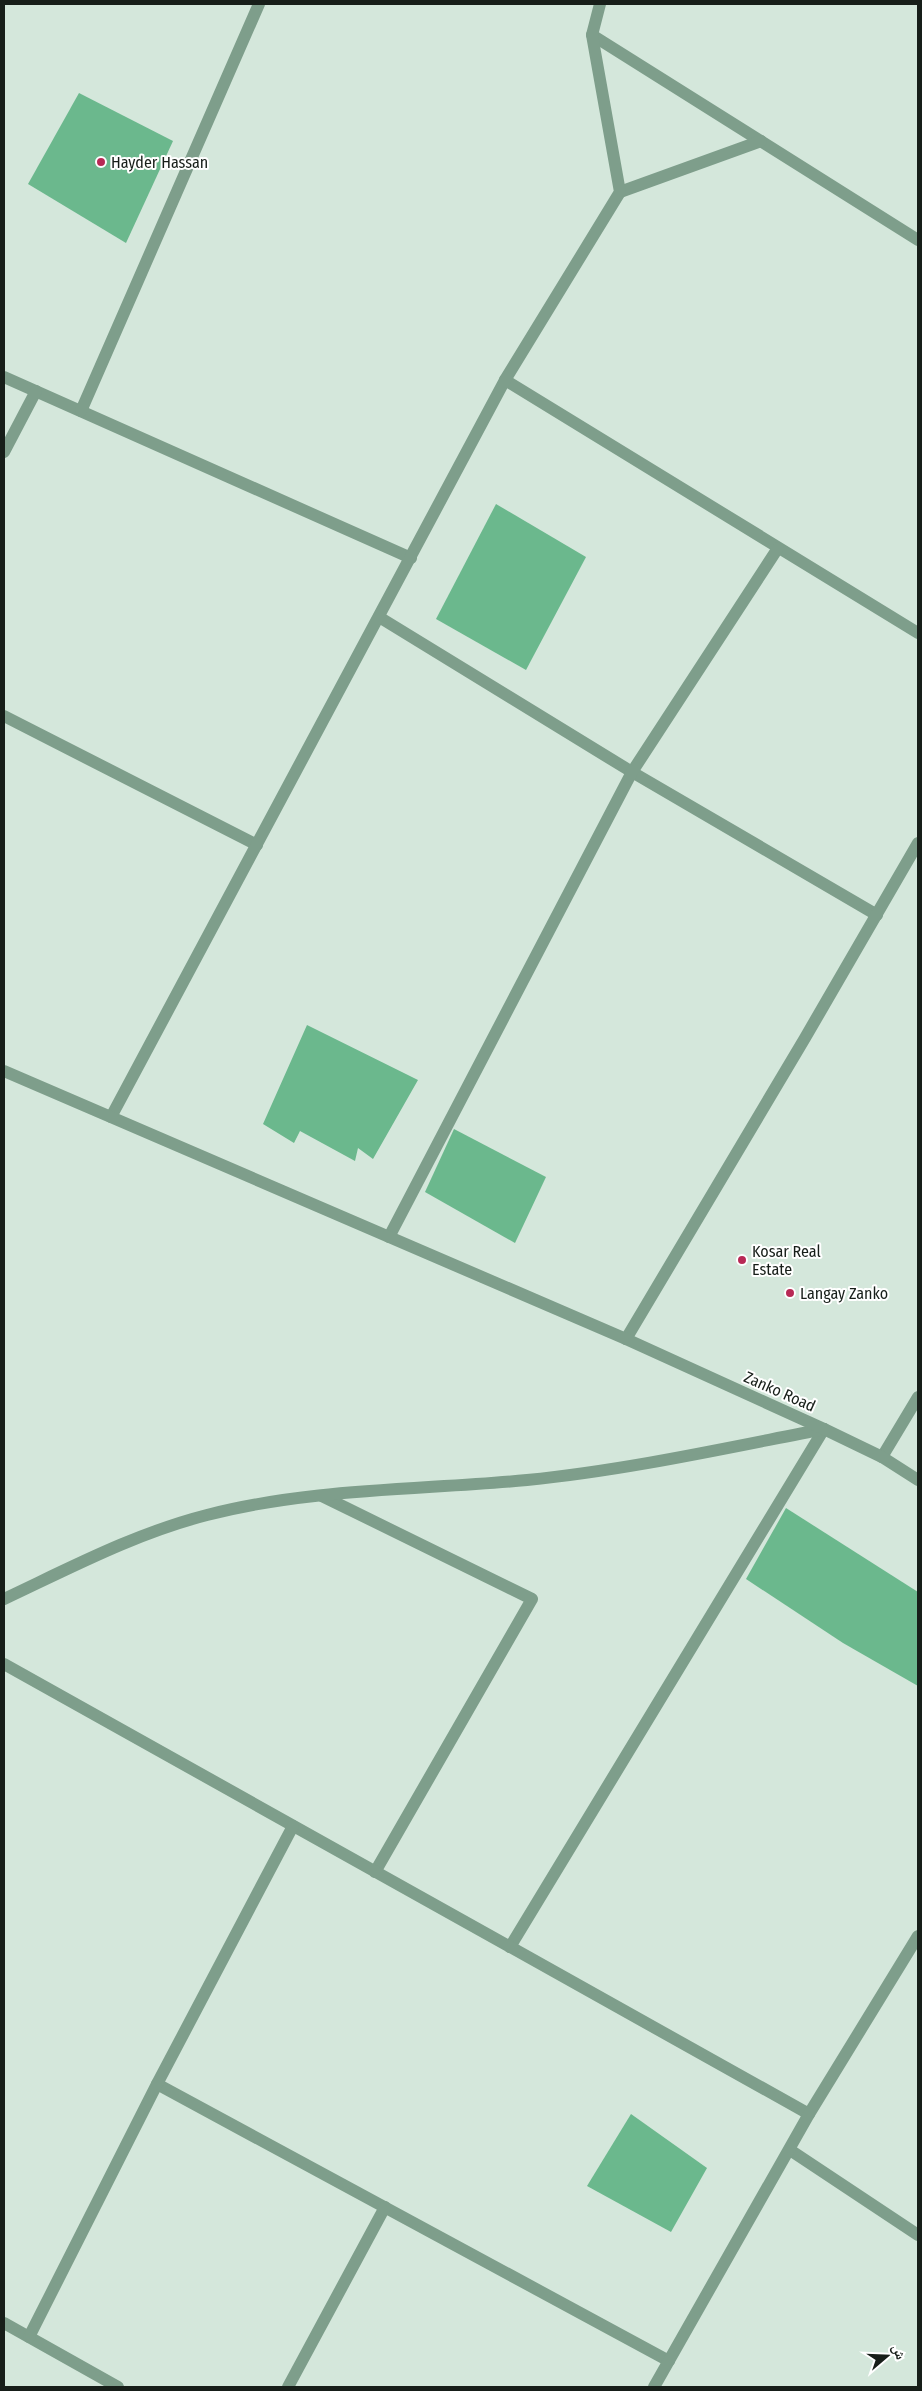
<svg xmlns="http://www.w3.org/2000/svg" width="922" height="2391" font-family="'Fira Sans Condensed','Noto Naskh Arabic',sans-serif">
	<style>
		.building { fill: #6bb88d }
		.lines { fill: none; stroke-linecap: round; stroke-linejoin: round }
		.service { stroke: #7e9e8b; stroke-width: 12 }
		.minor { stroke: #7e9e8b; stroke-width: 12 }
		.tertiary { stroke: #7e9e8b; stroke-width: 12 }
		.poi-dot { fill: #b82955; stroke: #fff; stroke-width: 2 }
		.labels { text-anchor: middle; stroke-width: 4; stroke-linejoin: round; paint-order: stroke }
		.poi-label { font-size: 16px; fill: #171e19; stroke: #fff; text-anchor: start }
		.street-label { font-size: 16px; fill: #171e19; stroke: #fff }
	</style>
	<rect width="100%" height="100%" fill="#d4e7db"/>
	<g class="building">
		<polygon points="79,93 173,141 126,243 28,184"/>
		<polygon points="496,504 586,557 526,670 436,619"/>
		<polygon points="307,1025 418,1080 373,1159 358,1148 355,1161 300,1131 294,1143 263,1124"/>
		<polygon points="454,1129 546,1177 515,1243 425,1192"/>
		<polygon points="786,1508 918,1592 918,1686 843,1643 746,1579"/>
		<polygon points="631,2114 707,2168 671,2232 587,2186"/>
	</g>
	<g class="lines">
		<polyline class="service" points="510,1947 824,1429"/>
		<g class="minor">
			<polyline points="592,35 918,240"/>
			<polyline points="620,192 761,141"/>
			<polyline points="4,377 411,558"/>
			<polyline points="505,380 918,633"/>
			<polyline points="81,411 259,4"/>
			<polyline points="4,452 36,391"/>
			<polyline points="379,617 632,772 877,915"/>
			<polyline points="4,716 257,845"/>
			<polyline points="111,1117 505,380 620,192 592,35 600,4"/>
			<polyline points="389,1237 632,772 778,548"/>
			<polyline points="626,1339 805,1038 918,843"/>
			<polyline points="882,1457 918,1397"/>
			<polyline points="322,1496 532,1599 375,1872"/>
			<path d="M4,1599C70,1568 136,1533 207,1515C311,1488 422,1490 527,1480C627,1470 726,1448 824,1429"/>
			<polyline points="4,1664 809,2114"/>
			<polyline points="157,2084 669,2361"/>
			<polyline points="790,2150 918,2235"/>
			<polyline points="4,2323 118,2387"/>
			<polyline points="29,2337 157,2084 293,1826"/>
			<polyline points="288,2387 385,2207"/>
			<polyline points="654,2387 809,2114 918,1936"/>
		</g>
		<polyline class="tertiary" points="4,1071 626,1339 824,1429 882,1457 918,1480"/>
	</g>
	<g class="poi-dot">
		<circle cx="101" cy="162" r="5"/>
		<circle cx="742" cy="1260" r="5"/>
		<circle cx="790" cy="1293" r="5"/>
	</g>
	<g class="labels">
		<g class="poi-label">
			<text x="111" y="168">Hayder Hassan</text>
			<text x="752" y="1257">Kosar Real<tspan x="752" dy="18">Estate</tspan></text>
			<text x="800" y="1299">Langay Zanko</text>
		</g>
		<g class="street-label">
			<text transform="translate(780 1391) rotate(24)" y="6">Zanko Road</text>
		</g>
	</g>
	<rect width="922" height="2391" fill="none" stroke="#171e19" stroke-width="10"/>
	<g transform="translate(887 2356) rotate(71)" stroke="#ffffff" stroke-width="4" paint-order="stroke">
	<path d="M0-4L9 19L0 12L-9 19Z" fill="#171e19"/>
	<text y="-8" font-size="14" font-weight="bold" text-anchor="middle" fill="#171e19">ش</text>
	</g>
</svg>
